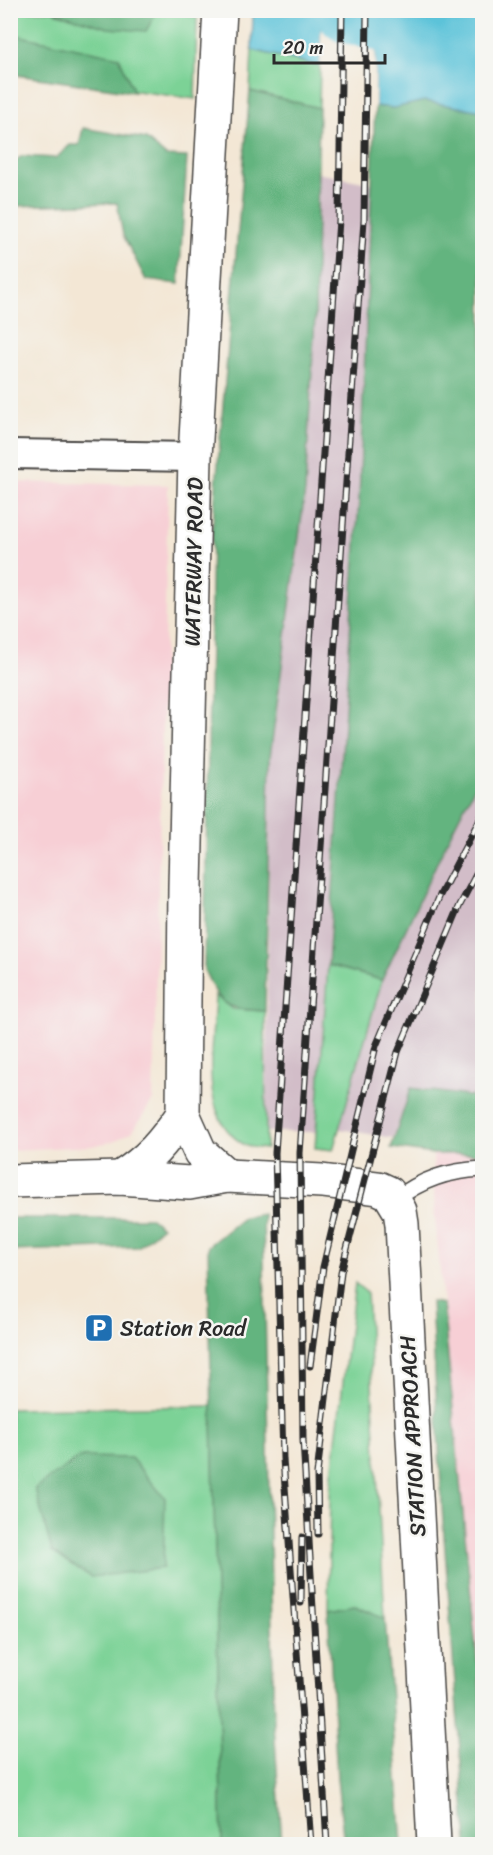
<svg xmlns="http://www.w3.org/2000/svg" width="493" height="1855" font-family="Sriracha,sans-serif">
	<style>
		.built { fill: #f7cfd5 }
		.industrial { fill: #d2bdc8 }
		.green { fill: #7bd296; stroke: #537e60; stroke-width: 1.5 }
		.forest { fill: #64b47f; stroke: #487055; stroke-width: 1.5 }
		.water { fill: #5cc3d9; stroke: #447782; stroke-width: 1.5 }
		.pier { fill: #f3e7d5 }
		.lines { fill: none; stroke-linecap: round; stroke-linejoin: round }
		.river { stroke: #5cc3d9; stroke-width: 68 }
		.lane-casing { stroke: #494744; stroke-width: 18 }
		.street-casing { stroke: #494744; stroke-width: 32 }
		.secondary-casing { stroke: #494744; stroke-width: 36 }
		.primary-casing { stroke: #494744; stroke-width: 36 }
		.lane { stroke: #fff; stroke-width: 15 }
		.street { stroke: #fff; stroke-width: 28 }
		.secondary { stroke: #fff; stroke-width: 33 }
		.primary { stroke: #fff; stroke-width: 33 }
		.rail-casing { stroke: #2b2b2b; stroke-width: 7 }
		.rail { stroke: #f6f6f2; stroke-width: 4.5; stroke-dasharray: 14; stroke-linecap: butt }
		.labels { text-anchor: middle; stroke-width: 5; stroke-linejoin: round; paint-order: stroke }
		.street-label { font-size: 22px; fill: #2b2b2b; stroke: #f6f6f2 }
		.poi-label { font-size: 22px; fill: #2b2b2b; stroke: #f6f6f2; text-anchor: start }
	</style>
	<rect width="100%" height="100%" fill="#f6f6f2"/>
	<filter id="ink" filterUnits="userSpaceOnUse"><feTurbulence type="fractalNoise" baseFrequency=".0167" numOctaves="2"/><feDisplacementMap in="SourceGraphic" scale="12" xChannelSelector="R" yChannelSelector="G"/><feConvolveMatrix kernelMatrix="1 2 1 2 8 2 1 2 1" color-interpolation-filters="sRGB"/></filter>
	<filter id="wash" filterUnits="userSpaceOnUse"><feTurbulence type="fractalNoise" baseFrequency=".008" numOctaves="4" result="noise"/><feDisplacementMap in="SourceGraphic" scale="24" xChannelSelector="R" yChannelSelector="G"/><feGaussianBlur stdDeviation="1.35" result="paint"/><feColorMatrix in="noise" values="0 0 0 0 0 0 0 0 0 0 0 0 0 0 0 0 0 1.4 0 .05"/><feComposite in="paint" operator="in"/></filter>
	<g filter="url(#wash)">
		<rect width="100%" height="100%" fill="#f3e7d5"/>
		<g class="built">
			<polygon points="10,482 168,485 153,1100 132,1132 114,1141 92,1146 11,1150"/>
			<polygon points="433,1154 482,1154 482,1712 435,1217"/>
		</g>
		<g class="industrial">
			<polygon points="318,173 373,184 359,500 316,1132 266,1132 270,757 305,491 315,317"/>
			<polygon points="482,772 482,1098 411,1089 393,1138 339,1129 382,980 447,841"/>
		</g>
		<g class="green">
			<polygon points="175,10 197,18 195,99 11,74 11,11"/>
			<polygon points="252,50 320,66 319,108 250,91"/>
			<polygon points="328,965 382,980 333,1150 315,1148"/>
			<path d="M215,995L233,1009L265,1011L266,1149C259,1148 249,1148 243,1144C196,1116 214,1040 215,995Z"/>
			<polygon points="355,1283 367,1293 385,1618 355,1605 328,1610 330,1490"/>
			<polygon points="212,1406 222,1844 11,1844 10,1409"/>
		</g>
		<g class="forest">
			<polygon points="51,11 157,10 157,11 146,31 108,28"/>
			<polygon points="11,34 119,57 134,92 11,74"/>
			<path d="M250,91L319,108L315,317L305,491L270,757L265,1011C226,1009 221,1007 204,970L212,533Z"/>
			<polygon points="424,101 482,111 482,772 447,841 382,980 328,965 359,500 375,106 394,108"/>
			<polygon points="83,128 146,139 166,156 187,157 179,284 146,280 123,235 117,203 13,206 11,204 11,164 22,156 56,158 70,145 79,145"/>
			<polygon points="411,1088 482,1098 482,1154 433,1154 391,1148"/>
			<polygon points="263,1214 274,1724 282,1844 222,1844 208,1246 244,1217"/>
			<polygon points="10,1218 151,1218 162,1227 138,1247 11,1251"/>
			<polygon points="431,1302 443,1304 482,1712 482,1844 467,1844 443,1523"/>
			<polygon points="80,1457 131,1458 165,1498 163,1568 91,1577 52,1552 35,1488"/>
			<polygon points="355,1605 385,1618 402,1844 344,1844 337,1779 328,1610"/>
		</g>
		<g class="water">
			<polygon points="253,11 322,11 320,66 252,50"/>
			<polygon points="376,11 482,11 482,111 424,101 394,108 375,106"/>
		</g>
		<g class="pier">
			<polygon points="322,10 325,10 323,66 320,69"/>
			<polygon points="373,10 376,11 375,109 372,106"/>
		</g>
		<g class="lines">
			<polyline class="river" points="350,10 482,42"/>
		</g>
	</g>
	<g filter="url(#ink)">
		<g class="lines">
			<g class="lane-casing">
				<path id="lane" d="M395,1200C422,1179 448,1171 482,1169"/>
			</g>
			<g class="street-casing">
				<polyline id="street" points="10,454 195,457"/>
			</g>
			<g class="secondary-casing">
				<g id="secondary">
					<polyline points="220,10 195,457 185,886 183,1114 200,1152 227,1176"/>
					<path d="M120,1178C150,1159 163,1143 183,1114"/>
				</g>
			</g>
			<g class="primary-casing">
				<polyline id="primary" points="10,1181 120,1178 189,1183 227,1176 322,1181 378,1188 389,1193 400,1211 402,1224 434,1844"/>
			</g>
			<use href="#lane" class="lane"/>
			<use href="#street" class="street"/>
			<use href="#secondary" class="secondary"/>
			<use href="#primary" class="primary"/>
			<g class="rail-casing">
				<g id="rail">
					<polyline points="310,1366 323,1267 376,1046 440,895 482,815"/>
					<polyline points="318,1534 317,1474 341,1272 398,1052 460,905 482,863"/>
					<polyline points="301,1603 302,1537"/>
					<polyline points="311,1844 283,1459 275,1153 339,220 342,10"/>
					<polyline points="327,1844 303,1440 300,1153 364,220 367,10"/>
				</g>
			</g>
			<use href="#rail" class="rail"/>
		</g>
	</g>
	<defs>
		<g id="parking-square" transform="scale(1.5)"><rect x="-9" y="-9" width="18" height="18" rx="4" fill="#1f6fb2" stroke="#f6f6f2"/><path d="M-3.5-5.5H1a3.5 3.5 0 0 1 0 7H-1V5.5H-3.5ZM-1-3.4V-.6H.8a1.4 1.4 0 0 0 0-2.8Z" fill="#fff"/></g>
	</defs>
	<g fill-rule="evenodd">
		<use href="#parking-square" x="99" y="1328"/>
	</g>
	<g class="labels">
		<g class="street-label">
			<text transform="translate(193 562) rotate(-89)" y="8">WATERWAY ROAD</text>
			<text transform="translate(412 1436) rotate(-93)" y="8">STATION APPROACH</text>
		</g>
		<g class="poi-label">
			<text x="120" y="1336">Station Road</text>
		</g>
	</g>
	<rect width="493" height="1855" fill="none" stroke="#f6f6f2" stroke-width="36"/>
	<path d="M274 54v9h111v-9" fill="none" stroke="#2b2b2b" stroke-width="3"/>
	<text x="283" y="54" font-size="18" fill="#2b2b2b" stroke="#f6f6f2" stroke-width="4.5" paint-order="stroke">20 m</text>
</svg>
